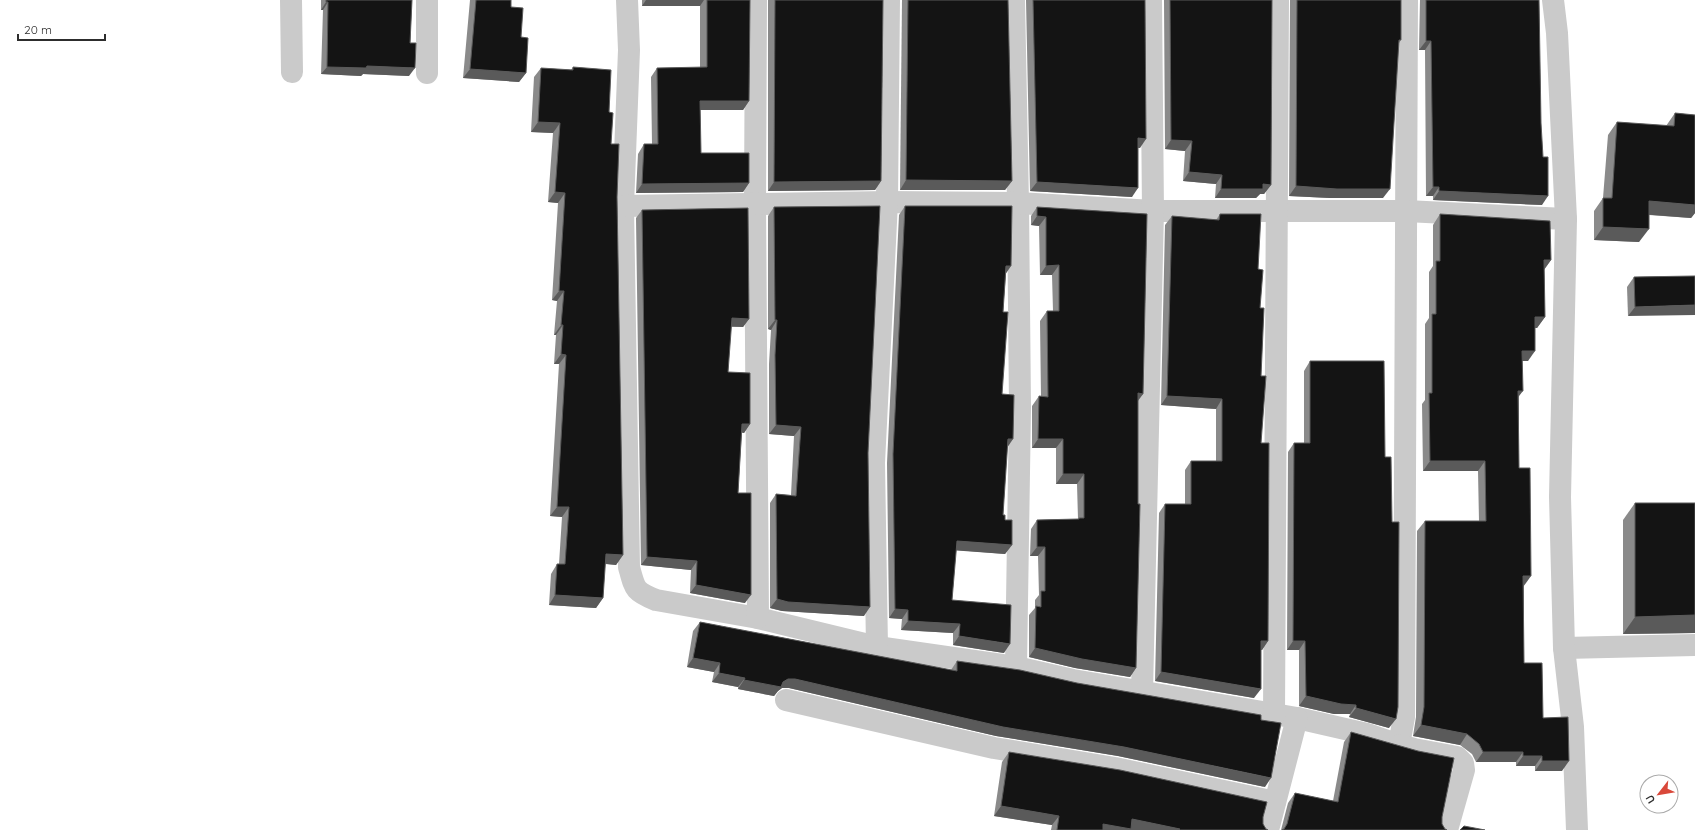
<svg xmlns="http://www.w3.org/2000/svg" width="1695" height="830" font-family="Quicksand,sans-serif">
	<style>
		.lines { fill: none; stroke-linecap: round; stroke-linejoin: round }
		.minor { stroke: #cacaca; stroke-width: 22 }
		.tertiary { stroke: #cacaca; stroke-width: 22 }
		.wall { fill: #8a8a8a }
		.shaded-wall { fill: #5a5a5a }
		.building { fill: #141414; stroke: #5a5a5a }
	</style>
	<rect width="100%" height="100%" fill="#fff"/>
	<g class="lines">
		<g class="minor">
			<polyline points="291,0 292,72"/>
			<path d="M627,0L629,50L623,206L629,567C635,589 634,591 656,600L758,618L877,647L1016,667L1073,680L1297,718L1367,734L1399,745L1404,717L1407,0"/>
			<polyline points="756,0 755,203 758,618"/>
			<polyline points="1014,0 1018,203 1020,408 1016,667"/>
			<polyline points="427,73 427,0"/>
			<polyline points="623,206 887,202 1018,203 1153,211 1406,211 1566,219"/>
			<polyline points="877,647 874,463 887,202 889,0"/>
			<polyline points="1564,648 1695,645"/>
			<polyline points="1142,692 1153,211 1151,0"/>
			<polyline points="786,700 994,748 1115,768 1275,802"/>
			<polyline points="1274,715 1278,0"/>
			<polyline points="1399,745 1414,749 1457,757 1463,763 1464,770 1447,830"/>
			<polyline points="1268,830 1297,718"/>
		</g>
		<polyline class="tertiary" points="1553,0 1557,33 1566,219 1560,497 1564,648 1573,727 1577,830"/>
	</g>
	<g class="wall">
		<polygon points="321,0 412,0 409,76 363,74 361,76 321,74 323,10 321,10"/>
		<polygon points="470,0 511,0 511,7 521,37 526,73 519,82 463,78"/>
		<polygon points="642,0 750,0 749,101 743,110 700,110 701,153 749,183 743,192 636,193 638,154 644,144 652,144 651,77 657,68 700,68 700,6 642,6"/>
		<polygon points="768,0 883,0 881,181 875,190 768,191"/>
		<polygon points="902,0 1008,0 1012,181 1005,190 900,190"/>
		<polygon points="1026,0 1145,0 1140,148 1138,148 1132,197 1030,191"/>
		<polygon points="1164,0 1272,0 1271,185 1264,194 1260,194 1256,198 1215,198 1216,184 1183,181 1185,151 1165,149"/>
		<polygon points="1290,0 1401,0 1401,40 1399,43 1383,198 1330,198 1289,196"/>
		<polygon points="1420,0 1539,0 1542,205 1433,200 1433,196 1426,196 1425,50 1419,50"/>
		<polygon points="573,67 609,112 611,144 617,197 623,555 616,565 605,564 603,598 596,608 549,605 551,574 557,564 559,564 562,517 550,516 559,364 554,364 556,335 554,335 557,301 552,300 558,203 548,202 553,133 531,132 534,77 541,68 571,70"/>
		<polygon points="1675,113 1695,115 1695,213 1691,218 1649,215 1639,242 1594,240 1594,211 1603,198 1608,135 1617,122 1666,126"/>
		<polygon points="905,206 1006,274 1003,312 1002,394 1007,448 1003,515 1012,545 1005,554 956,550 952,600 1004,653 953,645 953,633 901,630 902,619 889,618 887,463 899,215"/>
		<polygon points="774,207 868,453 864,616 782,611 770,608 770,503 776,494 791,495 794,436 769,434 769,364 771,330 768,329 768,216"/>
		<polygon points="1037,207 1147,214 1143,394 1138,401 1136,668 1130,677 1075,668 1029,657 1029,615 1035,608 1035,600 1039,595 1038,556 1030,556 1031,529 1037,520 1078,519 1077,484 1056,484 1056,448 1032,448 1032,406 1039,396 1041,397 1040,321 1047,311 1053,311 1052,275 1040,275 1039,226 1031,225 1031,216"/>
		<polygon points="642,210 749,319 743,327 731,327 728,372 750,424 744,433 742,432 738,493 745,603 690,593 691,570 641,565 636,218"/>
		<polygon points="1220,214 1258,269 1260,308 1261,376 1261,443 1268,641 1262,650 1261,650 1254,698 1155,681 1159,513 1165,504 1185,504 1185,470 1191,461 1216,461 1216,409 1161,405 1165,225 1172,216 1216,220"/>
		<polygon points="1440,214 1551,260 1544,270 1545,317 1537,328 1535,328 1528,361 1522,361 1519,397 1519,468 1524,587 1524,663 1562,771 1535,771 1535,766 1516,766 1516,762 1476,762 1472,754 1460,745 1413,736 1416,717 1417,531 1425,521 1479,521 1478,471 1423,471 1422,404 1425,400 1425,324 1429,318 1429,272 1433,266 1433,225"/>
		<polygon points="1695,276 1628,316 1627,287 1634,277"/>
		<polygon points="1310,361 1385,457 1389,728 1349,717 1350,714 1334,714 1299,706 1299,650 1287,650 1288,452 1294,443 1304,443 1304,371"/>
		<polygon points="1635,503 1695,503 1695,633 1623,634 1623,520"/>
		<polygon points="700,622 951,670 957,661 1265,787 1118,756 996,736 789,688 782,688 778,691 774,696 738,689 738,687 712,682 714,672 687,667 693,631"/>
		<polygon points="1351,732 1442,817 1442,824 1445,829 1447,830 1281,830 1288,803 1295,793 1333,801 1344,742"/>
		<polygon points="1009,752 1263,817 1263,824 1266,829 1268,830 1051,830 1052,825 994,816 1002,762"/>
	</g>
	<g class="shaded-wall">
		<polygon points="646,0 704,0 700,6 642,6"/>
		<polygon points="326,2 328,2 323,10 321,10"/>
		<polygon points="1426,41 1431,41 1425,50 1419,50"/>
		<polygon points="367,66 415,68 409,76 363,74 361,76 321,74 327,67"/>
		<polygon points="470,69 526,73 519,82 463,78"/>
		<polygon points="700,101 749,101 743,110 694,110"/>
		<polygon points="538,122 560,123 553,133 531,132"/>
		<polygon points="1138,138 1146,139 1140,148 1131,147"/>
		<polygon points="1171,140 1192,141 1185,151 1165,149"/>
		<polygon points="1189,172 1222,175 1216,184 1183,181"/>
		<polygon points="906,180 1012,181 1005,190 900,190"/>
		<polygon points="881,181 875,190 768,191 774,182"/>
		<polygon points="1037,182 1138,188 1132,197 1030,191"/>
		<polygon points="749,183 743,192 636,193 642,184"/>
		<polygon points="1263,184 1271,185 1264,194 1260,194 1256,198 1215,198 1221,189"/>
		<polygon points="1296,186 1390,189 1383,198 1330,198 1289,196"/>
		<polygon points="1433,187 1439,187 1433,196 1426,196"/>
		<polygon points="1439,191 1548,196 1542,205 1433,200"/>
		<polygon points="555,192 565,193 558,203 548,202"/>
		<polygon points="1649,201 1695,205 1695,213 1691,218 1640,214"/>
		<polygon points="1037,216 1046,217 1039,226 1031,225"/>
		<polygon points="1603,227 1649,229 1639,242 1594,240"/>
		<polygon points="1544,260 1551,260 1543,271"/>
		<polygon points="1059,265 1052,275 1040,275 1046,266"/>
		<polygon points="1006,266 1011,266 1005,275"/>
		<polygon points="559,291 564,291 557,301 552,300"/>
		<polygon points="1695,305 1695,315 1628,316 1635,307"/>
		<polygon points="1535,317 1545,317 1537,328 1528,328"/>
		<polygon points="732,318 749,319 743,327 726,326"/>
		<polygon points="775,320 777,320 771,330 768,329"/>
		<polygon points="561,325 563,325 556,335 554,335"/>
		<polygon points="1522,351 1535,351 1528,361 1515,361"/>
		<polygon points="561,354 566,355 559,364 554,364"/>
		<polygon points="1518,391 1523,391 1515,401"/>
		<polygon points="1138,393 1143,394 1136,403"/>
		<polygon points="1167,396 1222,399 1216,409 1161,405"/>
		<polygon points="742,424 750,424 744,433 737,432"/>
		<polygon points="776,425 801,427 794,436 769,434"/>
		<polygon points="1008,439 1013,439 1007,448"/>
		<polygon points="1038,439 1063,439 1056,448 1032,448"/>
		<polygon points="1430,461 1485,461 1478,471 1423,471"/>
		<polygon points="1063,474 1084,474 1077,484 1056,484"/>
		<polygon points="557,507 569,507 562,517 550,516"/>
		<polygon points="957,541 1012,545 1005,554 950,550"/>
		<polygon points="1037,547 1045,547 1038,556 1030,556"/>
		<polygon points="606,554 623,555 616,565 599,563"/>
		<polygon points="647,557 697,561 691,570 641,565"/>
		<polygon points="1523,576 1531,576 1523,587"/>
		<polygon points="696,585 751,595 745,603 690,593"/>
		<polygon points="555,595 603,598 596,608 549,605"/>
		<polygon points="777,599 870,607 864,616 782,611 770,608"/>
		<polygon points="895,609 908,610 902,619 889,618"/>
		<polygon points="1695,615 1695,633 1623,634 1635,617"/>
		<polygon points="908,621 960,624 953,633 901,630"/>
		<polygon points="959,636 1010,644 1004,653 953,645"/>
		<polygon points="1261,641 1268,641 1262,650 1254,650"/>
		<polygon points="1293,641 1305,641 1299,650 1287,650"/>
		<polygon points="1035,648 1136,668 1130,677 1075,668 1029,657"/>
		<polygon points="693,658 720,663 714,672 687,667"/>
		<polygon points="1161,672 1261,689 1254,698 1155,681"/>
		<polygon points="719,673 745,678 738,687 712,682"/>
		<polygon points="788,679 795,679 1124,747 1271,778 1265,787 1118,756 996,736 789,688 782,688 778,691 774,696 738,689 744,680 783,682"/>
		<polygon points="1306,696 1356,705 1350,714 1334,714 1299,706"/>
		<polygon points="1356,708 1396,719 1389,728 1349,717"/>
		<polygon points="1421,725 1467,734 1460,745 1413,736"/>
		<polygon points="1483,752 1523,752 1516,762 1476,762"/>
		<polygon points="1523,756 1542,756 1535,766 1516,766"/>
		<polygon points="1542,761 1569,761 1562,771 1535,771"/>
		<polygon points="1001,806 1059,816 1052,825 994,816"/>
		<polygon points="1132,819 1180,829 1179,830 1100,830 1103,824"/>
	</g>
	<g class="building">
		<polygon points="326,0 412,0 410,43 416,43 415,68 367,66 366,68 327,67 328,2 326,2"/>
		<polygon points="476,0 511,0 511,7 523,8 521,37 528,38 526,73 470,69"/>
		<polygon points="707,0 750,0 749,101 700,101 701,153 749,153 749,183 642,184 644,144 658,144 657,68 707,67"/>
		<polygon points="775,0 883,0 881,181 774,182"/>
		<polygon points="908,0 1008,0 1012,181 906,180"/>
		<polygon points="1033,0 1145,0 1146,139 1138,138 1138,188 1037,182"/>
		<polygon points="1170,0 1272,0 1271,185 1263,184 1263,189 1221,189 1222,175 1189,172 1192,141 1171,140"/>
		<polygon points="1297,0 1401,0 1401,40 1399,40 1390,189 1337,189 1296,186"/>
		<polygon points="1426,0 1539,0 1541,123 1543,157 1548,157 1548,196 1439,191 1439,187 1433,187 1431,41 1426,41"/>
		<polygon points="573,67 611,70 609,112 613,113 611,144 619,144 617,197 623,555 606,554 603,598 555,595 557,564 565,564 569,507 557,507 566,355 561,354 563,325 561,325 564,291 559,291 565,193 555,192 560,123 538,122 541,68 573,70"/>
		<polygon points="1675,113 1695,115 1695,205 1649,201 1649,229 1603,227 1603,198 1612,198 1617,122 1674,126"/>
		<polygon points="880,206 868,453 870,607 788,602 777,599 776,494 796,496 801,427 776,425 775,355 777,320 775,320 774,207"/>
		<polygon points="905,206 1012,206 1011,266 1006,266 1003,312 1008,312 1002,394 1014,395 1013,439 1008,439 1003,515 1005,515 1005,520 1012,520 1012,545 957,541 952,600 1011,605 1010,644 959,636 960,624 908,621 908,610 895,609 893,454"/>
		<polygon points="1037,207 1147,214 1143,394 1138,393 1138,504 1140,504 1136,668 1082,659 1035,648 1036,606 1041,607 1041,591 1045,591 1045,547 1037,547 1037,520 1079,519 1079,518 1084,518 1084,474 1063,474 1063,439 1038,439 1039,396 1048,397 1047,311 1059,311 1059,265 1046,266 1046,217 1037,216"/>
		<polygon points="748,208 749,319 732,318 728,372 750,373 750,424 742,424 738,493 751,493 751,595 696,585 697,561 647,557 642,210"/>
		<polygon points="1220,214 1261,214 1258,269 1263,270 1260,308 1264,308 1261,376 1266,376 1261,443 1269,443 1268,641 1261,641 1261,689 1161,672 1165,504 1191,504 1191,461 1222,461 1222,399 1167,396 1172,216 1219,220"/>
		<polygon points="1440,214 1550,221 1551,260 1544,260 1545,317 1535,317 1535,351 1522,351 1523,391 1518,391 1519,468 1530,468 1531,576 1523,576 1524,663 1542,663 1543,718 1568,717 1569,761 1542,761 1542,756 1523,756 1523,752 1483,752 1479,744 1467,734 1421,725 1424,707 1425,521 1486,521 1485,461 1430,461 1429,393 1432,393 1432,314 1436,314 1436,261 1440,261"/>
		<polygon points="1695,276 1695,305 1635,307 1634,277"/>
		<polygon points="1310,361 1384,361 1385,457 1391,457 1392,522 1399,522 1398,707 1396,719 1356,708 1356,705 1341,704 1306,696 1305,641 1293,641 1294,443 1310,443"/>
		<polygon points="1635,503 1695,503 1695,615 1635,617"/>
		<polygon points="700,622 957,671 957,661 1020,670 1077,683 1261,715 1261,720 1281,723 1271,778 1124,747 1003,727 795,679 788,679 783,682 781,687 744,680 745,678 719,673 720,663 693,658"/>
		<polygon points="1351,732 1418,751 1454,758 1442,817 1442,824 1445,829 1447,830 1282,830 1284,829 1287,824 1295,793 1338,802"/>
		<polygon points="1009,752 1120,770 1267,802 1263,817 1263,824 1266,829 1268,830 1179,830 1180,829 1132,819 1131,829 1103,824 1103,830 1057,830 1059,816 1001,806"/>
		<polygon points="1464,826 1485,830 1460,830"/>
	</g>
	<g transform="translate(1659 794) rotate(239)"><circle r="19" fill="#ffffff" stroke="#ababab"/>
	<path d="M0-3L7 15L0 10L-7 15Z" fill="#d9483a"/>
	<text y="-6" font-size="11" font-weight="bold" text-anchor="middle" fill="#2d2d2d">U</text>
	</g>
	<path d="M18 34v6h87v-6" fill="none" stroke="#2d2d2d" stroke-width="2"/>
	<text x="24" y="34" font-size="12" fill="#2d2d2d" stroke="#ffffff" stroke-width="3" paint-order="stroke">20 m</text>
</svg>
